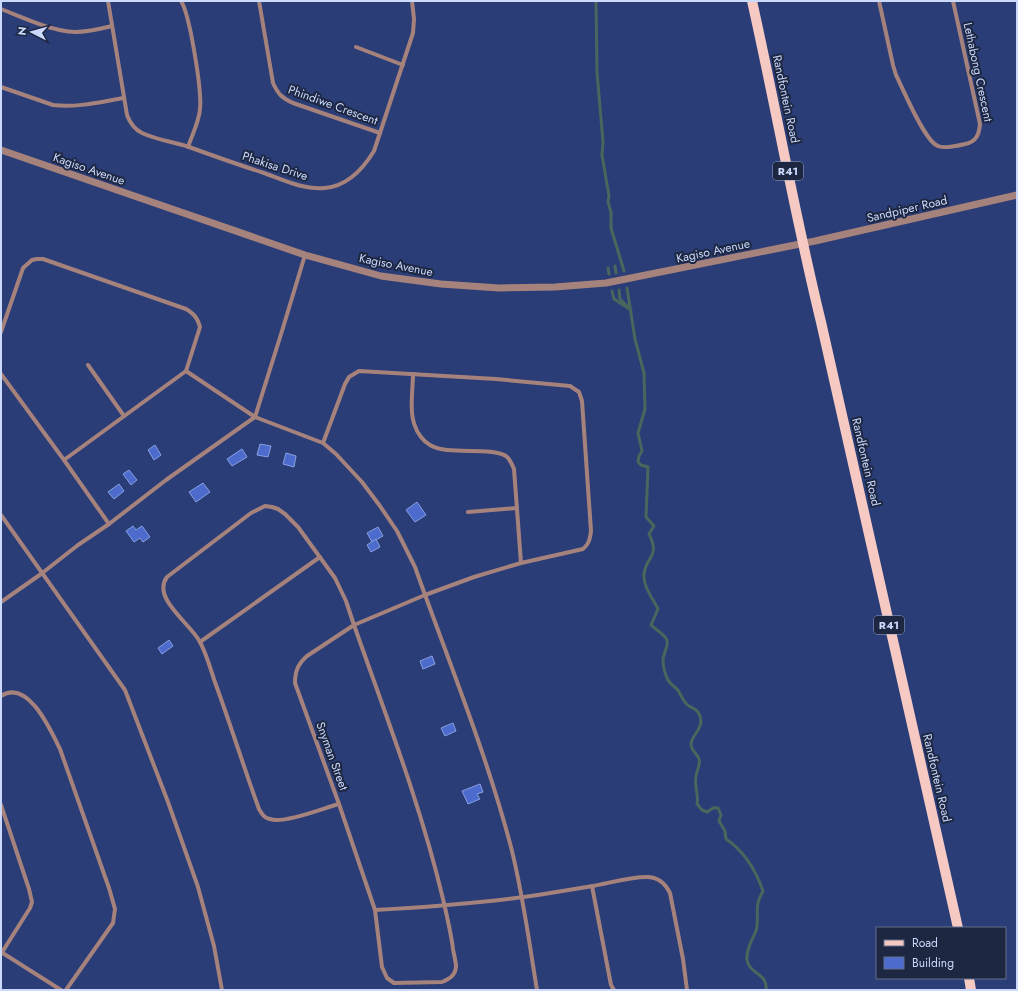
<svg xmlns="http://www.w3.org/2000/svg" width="1018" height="991" font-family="Jost,sans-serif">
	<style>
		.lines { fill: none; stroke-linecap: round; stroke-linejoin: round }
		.stream { stroke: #4a665d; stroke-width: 3 }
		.building { fill: #4c6bcc; stroke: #87a0e2 }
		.minor { stroke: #a6827d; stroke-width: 4 }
		.tertiary { stroke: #a6827d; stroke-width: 7 }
		.primary { stroke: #f6cac3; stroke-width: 10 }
		.labels { text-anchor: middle; stroke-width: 4; stroke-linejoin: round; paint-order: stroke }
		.shield { fill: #1d2741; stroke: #97a4c4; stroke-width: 1 }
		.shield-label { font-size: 11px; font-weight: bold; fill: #cbd9fc }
		.street-label { font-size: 12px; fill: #cbd9fc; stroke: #1d2741 }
	</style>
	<rect width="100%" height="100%" fill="#2b3d76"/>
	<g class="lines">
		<g class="stream">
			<polyline points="596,1 597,72 603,142 602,155 609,196 608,202 611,212 611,228 624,271"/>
			<polyline points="615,266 616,273"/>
			<polyline points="608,268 609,274"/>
			<path d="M627,288L635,339L644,373L645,409L638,433L642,451L639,456L638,462L641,465L648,467L646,517L654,526L649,534C661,558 645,556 644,575C643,586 653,599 658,609L651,625C655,629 661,632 665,637C671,643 663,653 663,660C663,667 665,674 668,680C670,684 674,686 677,689C681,694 683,702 689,706C694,709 697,709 700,716C704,729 692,734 691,744C691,751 697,753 699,759C701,764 696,772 696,777C694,786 699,794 697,804L702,810L707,812L713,808H718L721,815L719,821L725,831L726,839C744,851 756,871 763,891C761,895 759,899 758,903C756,912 759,922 756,931C752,940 746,950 747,960C750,975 768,973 766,990"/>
			<polyline points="619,290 620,299 628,307"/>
			<polyline points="612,291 614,299 631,310"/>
		</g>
	</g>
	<g class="building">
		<polygon points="260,444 271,446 268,457 257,455"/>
		<polygon points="155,445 161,455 154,460 148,450"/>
		<polygon points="242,449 247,457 232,466 227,459"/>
		<polygon points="286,453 296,456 294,467 283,464"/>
		<polygon points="129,470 137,480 131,485 123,474"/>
		<polygon points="203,483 210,492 196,502 189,492"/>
		<polygon points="119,484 124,491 114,499 108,492"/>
		<polygon points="417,502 426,515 415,522 406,510"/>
		<polygon points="133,526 136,530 142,526 150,537 143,542 140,538 134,542 126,531"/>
		<polygon points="378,527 383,536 372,542 367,533"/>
		<polygon points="376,539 380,547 371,552 367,545"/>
		<polygon points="169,640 173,646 162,654 158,648"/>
		<polygon points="432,656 435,664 423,669 420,661"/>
		<polygon points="453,723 456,731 445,736 441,728"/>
		<polygon points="480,784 483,792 477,794 480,799 468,804 462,791"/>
	</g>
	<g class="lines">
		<g class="minor">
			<path d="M108,1L127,115C130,123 134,129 142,133C157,140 174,142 189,147C214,156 239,165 264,173C283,180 304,190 325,188C348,186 363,169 374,151L413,33L414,19L412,1"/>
			<path d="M181,1C190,15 202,91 200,109C199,122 192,135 188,147"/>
			<path d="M259,1L273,83C278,94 282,98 293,103L380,133"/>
			<path d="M879,1L893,65L896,75C903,89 925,142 938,146C945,149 957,146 965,144C976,142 979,135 980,124L953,1"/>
			<path d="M1,9C24,18 51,31 75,32C87,32 100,29 112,26"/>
			<polyline points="356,47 403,65"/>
			<path d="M1,87L53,105C76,108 100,102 123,98"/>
			<path d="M1,332L23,268L32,260L37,259H43L186,309C194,314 197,317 200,327L186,371L64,460L1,374"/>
			<polyline points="88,365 124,416"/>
			<path d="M186,371L255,417L323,443L336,454L362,482L380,506L397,531L415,567C448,660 486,752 511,847C523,894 529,942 537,990"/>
			<path d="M413,374C413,389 409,412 415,426C417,433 424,442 430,445C447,456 490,446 506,456C510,459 512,464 514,469L521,563"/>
			<path d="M323,443L345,384L349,377L359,371L496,379L570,386L579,392L582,401L591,531C590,539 589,544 583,549L521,563L474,577L425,595L354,625L307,656C298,664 295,671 295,683L339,804C324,808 284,824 270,819C264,818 262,814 259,809C244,768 231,726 216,685C211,671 207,655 200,642C191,624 151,598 167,577L251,513L265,506L272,507L278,509L285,514L298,527L335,578L346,601L354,625C386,716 421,806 443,899C447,916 451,933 453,949C454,955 456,962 456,967C455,976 449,979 442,982L394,983L387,978L382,967L375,910C430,907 484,903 538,895C556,892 575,889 593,886C610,883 628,877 647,877C658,877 665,883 670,893L683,959L687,990"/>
			<polyline points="64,460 109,524"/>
			<polyline points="468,512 517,508"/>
			<polyline points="1,515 125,690 168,802 198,887 214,946 222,990"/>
			<polyline points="1,602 41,574 78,545 109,524 166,480 255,417 282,331 305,255"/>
			<polyline points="200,642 320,557"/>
			<path d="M1,696C28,678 51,731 60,749L109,888L115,909L113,923L66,990"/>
			<polyline points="339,804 375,910"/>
			<polyline points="1,805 29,889 32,902 30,908 1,954"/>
			<polyline points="592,886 611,985 614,990"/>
			<polyline points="1,952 61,990"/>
		</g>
		<polyline class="tertiary" points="1,150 305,255 381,276 441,284 499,288 555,287 606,283 815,241 1017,195"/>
		<g class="primary">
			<path d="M752,1C776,108 795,216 821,322L958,928"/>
			<polyline points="969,978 971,990"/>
		</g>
	</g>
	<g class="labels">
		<g class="shield">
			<rect x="773" y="162" width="30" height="18" rx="3"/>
			<rect x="874" y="616" width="30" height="18" rx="3"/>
		</g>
		<g class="shield-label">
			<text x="788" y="175">R41</text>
			<text x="889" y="629">R41</text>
		</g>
		<g class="street-label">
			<text transform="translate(978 72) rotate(78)" y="4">Lethabong Crescent</text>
			<text transform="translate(786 99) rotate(78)" y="4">Randfontein Road</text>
			<text transform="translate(333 105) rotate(20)" y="4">Phindiwe Crescent</text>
			<text transform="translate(275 166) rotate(18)" y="4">Phakisa Drive</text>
			<text transform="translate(89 169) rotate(19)" y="4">Kagiso Avenue</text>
			<text transform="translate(907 209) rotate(-13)" y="4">Sandpiper Road</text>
			<text transform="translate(713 251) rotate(-12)" y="4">Kagiso Avenue</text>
			<text transform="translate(396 265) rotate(11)" y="4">Kagiso Avenue</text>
			<text transform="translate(866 462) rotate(77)" y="4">Randfontein Road</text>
			<text transform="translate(332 756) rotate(70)" y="4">Snyman Street</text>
			<text transform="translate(937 778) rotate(77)" y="4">Randfontein Road</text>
		</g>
	</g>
	<rect width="1018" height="991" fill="none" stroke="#cbd9fc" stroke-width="4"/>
	<rect x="876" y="927" width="130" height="52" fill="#1d2741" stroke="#636e8c"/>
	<rect x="884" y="940" width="20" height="6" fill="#f6cac3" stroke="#636e8c"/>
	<text x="912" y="947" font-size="12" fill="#cbd9fc">Road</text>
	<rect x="884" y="957" width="20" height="12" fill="#4c6bcc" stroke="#636e8c"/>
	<text x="912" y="967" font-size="12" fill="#cbd9fc">Building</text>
	<g transform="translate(32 32) rotate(276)" stroke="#1d2741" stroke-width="3" paint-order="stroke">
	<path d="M0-3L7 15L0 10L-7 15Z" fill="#cbd9fc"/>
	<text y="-6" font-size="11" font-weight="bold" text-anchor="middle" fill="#cbd9fc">N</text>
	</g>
</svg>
